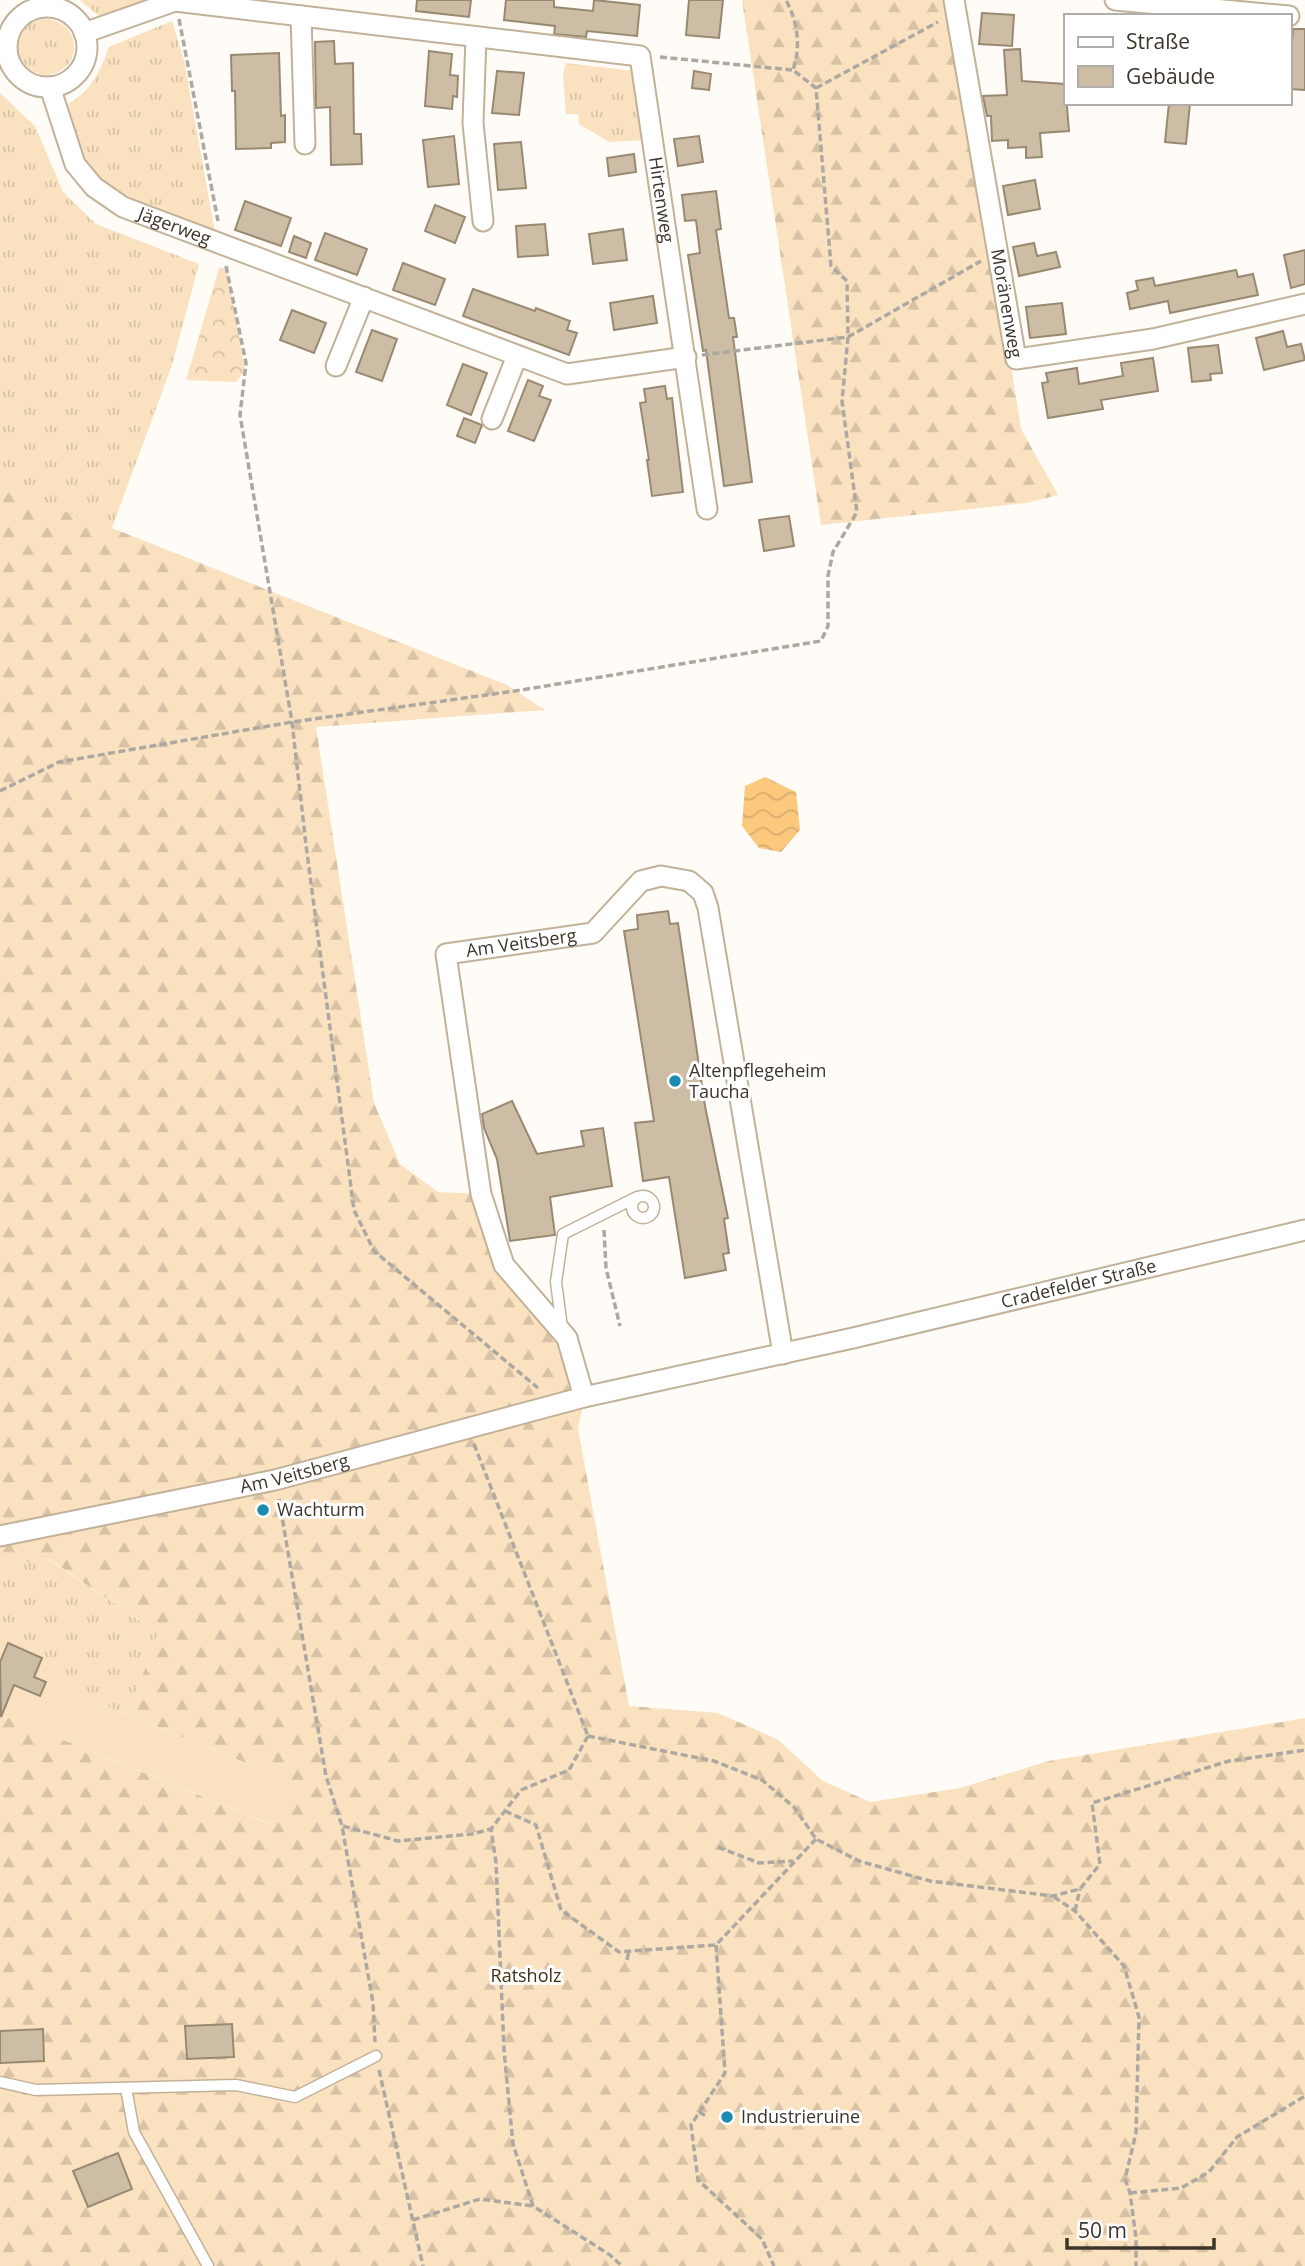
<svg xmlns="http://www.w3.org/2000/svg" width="1305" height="2266" font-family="'Open Sans',sans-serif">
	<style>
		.grass { fill: url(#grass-tufts) }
		.forest { fill: url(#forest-firs) }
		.park { fill: url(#park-crowns) }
		.pitch { fill: #fae2c0 }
		.water { fill: url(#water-waves) }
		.building { fill: #cebda5; stroke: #9a8972; stroke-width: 2 }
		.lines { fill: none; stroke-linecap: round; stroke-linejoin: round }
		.service-casing { stroke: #c2b199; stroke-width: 13 }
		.minor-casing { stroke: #c2b199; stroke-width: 23 }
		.path { stroke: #ada8a1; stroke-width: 3.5; stroke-dasharray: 7 3.5; stroke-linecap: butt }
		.service { stroke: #fff; stroke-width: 10 }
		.minor { stroke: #fff; stroke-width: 19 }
		.poi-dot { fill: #1a8cb0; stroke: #fff; stroke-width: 2.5 }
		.labels { text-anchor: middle; stroke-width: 6; stroke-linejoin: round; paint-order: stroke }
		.street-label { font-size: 18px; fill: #3c352b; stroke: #fff }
		.poi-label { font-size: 18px; fill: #3c352b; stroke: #fff; text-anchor: start }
		.park-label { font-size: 18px; fill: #442f0f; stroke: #fff }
	</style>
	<defs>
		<pattern id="grass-tufts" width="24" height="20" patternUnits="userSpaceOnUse" patternTransform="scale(1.75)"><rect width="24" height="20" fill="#fae2c0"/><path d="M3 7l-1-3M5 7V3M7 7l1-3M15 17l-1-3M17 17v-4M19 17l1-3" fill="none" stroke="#d7c2a5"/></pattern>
		<pattern id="forest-firs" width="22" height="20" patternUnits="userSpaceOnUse" patternTransform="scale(1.75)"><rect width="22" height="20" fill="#fae2c0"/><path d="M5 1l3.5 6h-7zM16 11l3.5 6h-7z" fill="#d7c2a5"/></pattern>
		<pattern id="park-crowns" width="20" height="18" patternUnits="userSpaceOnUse" patternTransform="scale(1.75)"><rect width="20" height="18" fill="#fae2c0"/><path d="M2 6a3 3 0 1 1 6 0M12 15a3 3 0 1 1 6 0" fill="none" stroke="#d7c2a5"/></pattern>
		<pattern id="water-waves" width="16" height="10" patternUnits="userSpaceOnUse" patternTransform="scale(1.75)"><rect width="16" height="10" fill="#fbc87e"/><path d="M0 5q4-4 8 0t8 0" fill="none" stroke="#d8ac6d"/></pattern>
	</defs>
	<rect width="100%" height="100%" fill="#fffbf6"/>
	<g class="grass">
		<polygon points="80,0 148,0 99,16"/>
		<circle cx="46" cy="47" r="28"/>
		<path d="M172,21L184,60L215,232C183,220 115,201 95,174C80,155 74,127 68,104C93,89 99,73 109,47Z"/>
		<polygon points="566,63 635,71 646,140 609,142 579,124 578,114 566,114 563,74"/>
		<polygon points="0,93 35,126 63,192 96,224 199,264 172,365 112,528 0,489"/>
		<polygon points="46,1558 158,1633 128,1715 46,1682 40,1696 14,1686 0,1718 0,1568"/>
	</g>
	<g class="forest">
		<polygon points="742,0 954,0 1021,429 1058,495 1026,503 821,525"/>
		<polygon points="0,489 112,528 507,685 545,710 316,727 374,1103 400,1164 438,1192 481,1194 504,1265 567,1338 584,1397 578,1429 629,1706 718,1713 777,1739 823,1781 870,1802 960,1788 1049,1761 1305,1718 1305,2266 0,2266 0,1718 2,1715 275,1826 293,1782 128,1715 158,1633 47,1558 0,1568"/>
	</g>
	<polygon class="park" points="219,268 227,268 245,371 236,382 186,380"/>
	<polygon class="pitch" points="46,1682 293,1782 276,1826 2,1715 14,1685 40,1696"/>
	<polygon class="water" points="765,777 796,792 800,830 781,852 759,848 742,826 745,786"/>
	<g class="building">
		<polygon points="417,0 471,0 469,17 416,11"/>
		<polygon points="506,0 554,0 554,7 593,11 594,0 640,5 637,36 587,31 586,37 554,34 555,26 504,20"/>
		<polygon points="689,0 723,0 719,38 686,35"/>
		<polygon points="982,13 1014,15 1012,46 979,44"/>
		<polygon points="1293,29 1305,29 1305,90 1289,89"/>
		<polygon points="334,41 335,64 353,63 354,134 361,134 362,164 331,165 330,107 316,108 315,42"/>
		<polygon points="1020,49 1022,81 1065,84 1069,131 1040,133 1042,157 1026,158 1026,147 1008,148 1008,140 992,141 991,116 987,116 983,96 1007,95 1004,50"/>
		<polygon points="429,51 452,54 450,75 458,76 457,97 453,96 452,109 425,106"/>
		<polygon points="279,53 281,116 285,115 285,142 271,143 271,148 236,149 235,91 232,91 231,55"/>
		<polygon points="497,71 524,73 519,115 492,113"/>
		<polygon points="694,71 711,74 709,90 692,88"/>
		<polygon points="1169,103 1190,103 1186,144 1165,142"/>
		<polygon points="454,136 459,184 428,187 423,140"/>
		<polygon points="699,136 703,162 678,166 674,139"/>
		<polygon points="521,142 526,188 498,190 494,144"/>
		<polygon points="634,154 636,172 609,176 607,158"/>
		<polygon points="1035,180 1040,209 1008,215 1003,186"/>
		<polygon points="716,191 721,229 716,230 729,318 734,318 737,337 733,337 752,482 724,486 706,350 703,351 688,255 700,253 696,220 685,221 682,195"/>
		<polygon points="245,201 291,218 281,246 235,230"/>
		<polygon points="435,205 465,217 455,243 425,231"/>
		<polygon points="545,224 548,255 518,257 516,226"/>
		<polygon points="623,229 627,260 593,264 589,234"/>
		<polygon points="325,233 367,249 357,275 315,260"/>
		<polygon points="294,236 311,243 306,258 289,252"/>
		<polygon points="1034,243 1037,256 1056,252 1060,267 1019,276 1013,247"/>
		<polygon points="1305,250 1305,284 1291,288 1284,255"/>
		<polygon points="403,263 445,279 435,305 393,290"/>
		<polygon points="1236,270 1238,277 1253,274 1258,295 1170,313 1168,301 1130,309 1127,293 1138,290 1136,281 1153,278 1155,286"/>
		<polygon points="473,289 535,311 536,308 570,321 567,330 577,333 569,355 463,316"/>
		<polygon points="653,296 657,323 614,330 610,303"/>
		<polygon points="1062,303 1066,334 1030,338 1026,307"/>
		<polygon points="292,310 326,323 314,353 280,340"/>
		<polygon points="372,330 397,339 382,381 356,372"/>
		<polygon points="1283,331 1287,347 1301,344 1305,360 1264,370 1256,338"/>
		<polygon points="1218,345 1222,373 1210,374 1211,380 1192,382 1188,348"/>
		<polygon points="1153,358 1158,391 1101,400 1103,409 1048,418 1042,383 1048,382 1046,373 1077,368 1079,384 1123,376 1121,363"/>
		<polygon points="463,364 487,373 471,415 447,405"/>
		<polygon points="528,380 543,386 539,396 551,400 534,441 508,431"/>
		<polygon points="665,386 667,399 672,398 683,492 652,496 647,460 649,460 640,403 646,402 644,389"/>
		<polygon points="464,418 482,425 475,443 457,436"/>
		<polygon points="789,516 794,546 764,551 759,520"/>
		<polygon points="668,911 670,924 678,923 705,1106 728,1218 724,1219 729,1253 723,1254 726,1270 685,1278 669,1177 643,1181 635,1123 654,1121 624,931 638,929 637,915"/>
		<polygon points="512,1101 537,1154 584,1146 581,1131 603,1128 612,1186 550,1197 555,1235 510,1241 497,1159 484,1128 482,1114"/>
		<polygon points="8,1643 42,1658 34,1677 46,1682 40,1696 14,1685 1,1717 0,1662"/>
		<polygon points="232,2024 234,2057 187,2059 185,2026"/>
		<polygon points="43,2029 44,2061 0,2063 0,2031"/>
		<polygon points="118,2153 132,2189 88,2207 73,2171"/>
	</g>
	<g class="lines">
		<g class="service-casing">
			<g id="service">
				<circle cx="643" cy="1207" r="11"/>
				<polyline points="562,1328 556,1282 563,1234 637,1197"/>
				<polyline points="0,2082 36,2090 236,2085 295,2097 376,2056"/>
				<polyline points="126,2088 134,2132 208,2266"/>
			</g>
		</g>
		<g class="minor-casing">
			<g id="minor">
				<path id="s1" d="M954,0L1016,359L1153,339L1305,304"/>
				<polyline points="1115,0 1289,16"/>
				<circle cx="47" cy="47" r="40"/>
				<polyline points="301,16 305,144"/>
				<path id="s2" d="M84,33L175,1L640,56L707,509"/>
				<polyline points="476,37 473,123 483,221"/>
				<path id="s3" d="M50,87L75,164L94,187L123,207L567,374L686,357"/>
				<polyline points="336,366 364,297"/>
				<polyline points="492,419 517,356"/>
				<path id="s4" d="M584,1397L567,1338L504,1265L481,1194L446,954L593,933L641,881L661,876L689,881L703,893L708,908L783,1354"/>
				<path id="s5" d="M0,1536L275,1480L584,1397L853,1338L1305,1230"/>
			</g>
		</g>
		<g class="path">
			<polyline points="179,19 218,221"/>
			<polyline points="660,57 792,70"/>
			<polyline points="816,88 938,22"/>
			<polyline points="226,266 246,363 240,415 292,722 306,845 354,1210 374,1251 538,1388"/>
			<polyline points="702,355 848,337 981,261"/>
			<path d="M0,791L59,762L292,722L515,691L821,641L828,626V576L833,552L857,512L842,401L848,337L847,281L831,266L816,88L793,70C801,46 798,23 786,0"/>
			<polyline points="604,1230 606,1268 620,1326"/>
			<polyline points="474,1444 588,1736"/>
			<polyline points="279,1499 326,1776 342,1826 373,2003 375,2042"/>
			<polyline points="588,1736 714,1761 762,1780 794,1807 816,1839 859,1861 930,1881 1053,1896 1080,1889 1100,1864 1092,1803 1229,1761 1305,1750"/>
			<polyline points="588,1736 569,1770 521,1790 491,1829 496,1863 504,2050 513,2144 533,2206 610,2255 622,2266"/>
			<polyline points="505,1811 536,1825 561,1910 619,1952 716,1945 816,1839"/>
			<polyline points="343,1826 398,1841 472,1834 491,1829"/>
			<polyline points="718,1847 759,1863 793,1861"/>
			<polyline points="1054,1897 1075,1911 1124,1966 1139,2017 1136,2133 1125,2179 1130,2193 1136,2238 1136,2266"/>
			<polyline points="1075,1911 1080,1889"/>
			<polyline points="716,1945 725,2073 691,2125 698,2180 762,2239 774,2266"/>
			<polyline points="627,1960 629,1951"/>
			<polyline points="379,2070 423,2266"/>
			<polyline points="699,2112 706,2116"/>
			<polyline points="1130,2193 1181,2188 1209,2172 1237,2137 1305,2096"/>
			<polyline points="413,2220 480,2199 533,2206"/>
		</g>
		<use href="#service" class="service"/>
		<use href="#minor" class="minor"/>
	</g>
	<g class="poi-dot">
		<circle cx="675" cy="1081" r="7"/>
		<circle cx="263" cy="1510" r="7"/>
		<circle cx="727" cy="2117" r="7"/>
	</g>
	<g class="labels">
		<g class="street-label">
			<text dy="6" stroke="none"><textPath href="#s2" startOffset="710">Hirtenweg</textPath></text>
			<text dy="6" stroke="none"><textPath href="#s3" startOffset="201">Jägerweg</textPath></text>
			<text dy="6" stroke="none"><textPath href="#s1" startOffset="308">Moränenweg</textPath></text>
			<text dy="6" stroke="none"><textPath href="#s4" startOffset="551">Am Veitsberg</textPath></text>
			<text dy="6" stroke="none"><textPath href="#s5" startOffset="1108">Cradefelder Straße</textPath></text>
			<text dy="6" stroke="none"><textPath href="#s5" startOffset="301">Am Veitsberg</textPath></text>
		</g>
		<g class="poi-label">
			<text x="689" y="1077">Altenpflegeheim<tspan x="689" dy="21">Taucha</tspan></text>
			<text x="277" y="1516">Wachturm</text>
			<text x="741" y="2123">Industrieruine</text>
		</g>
		<g class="park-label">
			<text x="526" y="1982">Ratsholz</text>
		</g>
	</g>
	<rect x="1064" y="14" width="228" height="91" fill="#ffffff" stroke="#b1aeaa" stroke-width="2"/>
	<rect x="1078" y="37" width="35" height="10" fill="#ffffff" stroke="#b1aeaa" stroke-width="2"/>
	<text x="1126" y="49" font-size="21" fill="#3c352b">Straße</text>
	<rect x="1078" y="66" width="35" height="21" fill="#cebda5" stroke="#b1aeaa" stroke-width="2"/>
	<text x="1126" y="84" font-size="21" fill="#3c352b">Gebäude</text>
	<path d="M1067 2238v10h147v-10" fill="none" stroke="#3c352b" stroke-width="3.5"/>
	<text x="1078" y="2238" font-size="21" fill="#3c352b" stroke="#ffffff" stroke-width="5" paint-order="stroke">50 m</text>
</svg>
